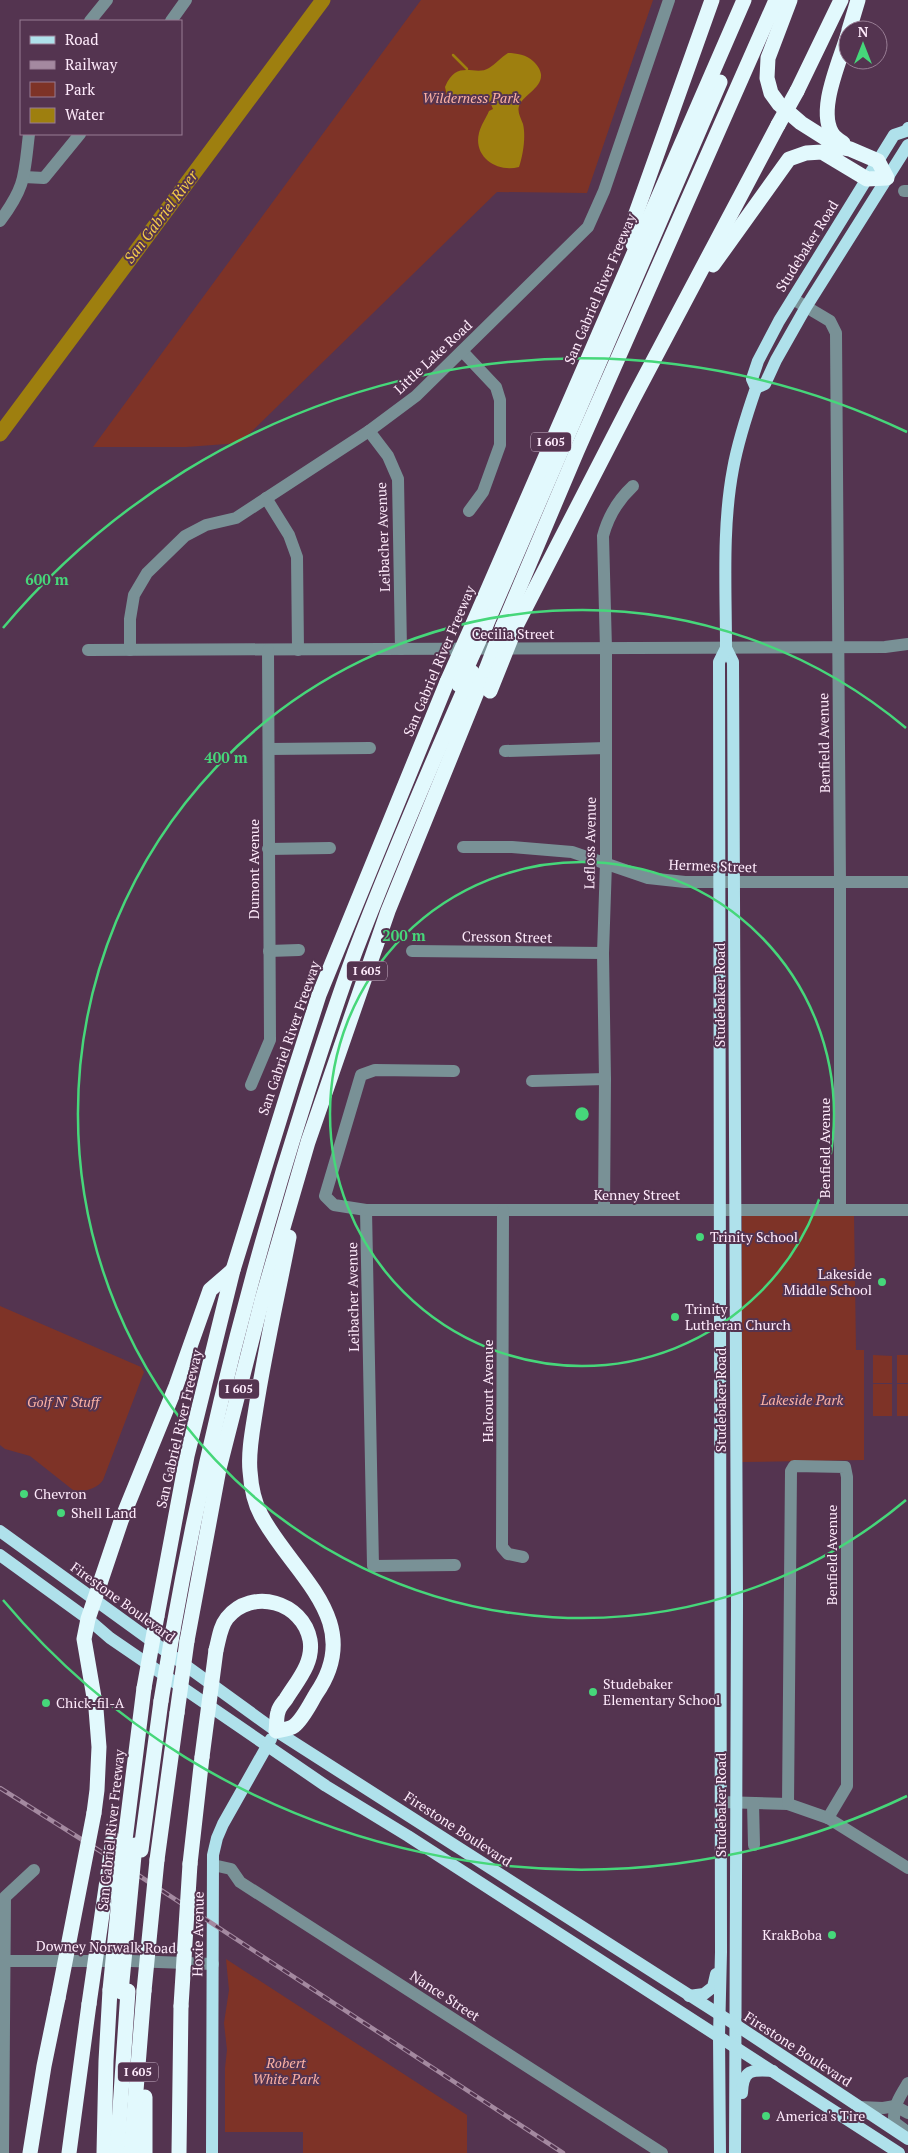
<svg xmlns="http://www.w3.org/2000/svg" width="908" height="2153" font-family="'PT Serif',serif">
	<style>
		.green { fill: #7e3327 }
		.water { fill: #9e7f0f }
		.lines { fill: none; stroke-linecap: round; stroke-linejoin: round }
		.stream { stroke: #9e7f0f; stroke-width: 2.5 }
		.river { stroke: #9e7f0f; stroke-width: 15 }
		.minor { stroke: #799196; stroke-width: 12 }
		.major { stroke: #afe1eb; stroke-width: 12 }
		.highway { stroke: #e2f9fd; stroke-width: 15 }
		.rail-casing { stroke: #a489a0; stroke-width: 4.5 }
		.rail { stroke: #543450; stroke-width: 2.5; stroke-dasharray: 8; stroke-linecap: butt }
		.highway-bridge { stroke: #e2f9fd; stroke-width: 15 }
		.ring { fill: none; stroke: #46d77a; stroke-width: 2.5 }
		.poi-dot { fill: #46d77a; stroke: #543450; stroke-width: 2 }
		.labels { text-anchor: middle; stroke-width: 4; stroke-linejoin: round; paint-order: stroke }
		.shield { fill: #543450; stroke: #cbb3c8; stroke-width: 1 }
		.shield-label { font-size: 12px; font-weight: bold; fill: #feeafb }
		.park-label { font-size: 14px; font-style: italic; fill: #fdb2a4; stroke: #543450 }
		.street-label { font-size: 14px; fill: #feeafb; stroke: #543450 }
		.poi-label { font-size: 14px; fill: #feeafb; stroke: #543450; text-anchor: start }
		.water-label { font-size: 15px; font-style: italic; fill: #f5cc48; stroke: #543450 }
		.centre { fill: #46d77a; stroke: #543450; stroke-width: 2.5 }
		.ring-label { font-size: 15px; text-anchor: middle; font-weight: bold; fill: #46d77a; stroke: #543450; stroke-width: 4; stroke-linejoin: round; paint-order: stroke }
	</style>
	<rect width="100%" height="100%" fill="#543450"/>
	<g class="green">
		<polygon points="421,0 653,0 587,193 497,192 240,443 186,447 93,447"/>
		<polygon points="742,1214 854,1214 856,1350 864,1350 864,1460 742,1462"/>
		<path d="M0,1306L141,1367L144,1372L103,1480C97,1489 83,1493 73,1490L30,1456L5,1449L0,1445Z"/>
		<polygon points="873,1355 892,1356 892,1383 873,1383"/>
		<rect x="897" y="1355" width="11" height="28"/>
		<rect x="873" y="1384" width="19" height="32"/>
		<rect x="897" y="1384" width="11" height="32"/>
		<polygon points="226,1959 467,2115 467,2153 303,2153 303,2132 225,2132 225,2068 227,2050 224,2023 229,1990"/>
	</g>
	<path class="water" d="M508,53C516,53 527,55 533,61C556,83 523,93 519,106C517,112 521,118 523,124C526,137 523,155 519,167C497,173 473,157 479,133C481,125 486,118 489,111L493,109L490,102H457L447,96L445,87C457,58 475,77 489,68C496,64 501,57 508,53Z"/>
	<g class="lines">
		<polyline class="stream" points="453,55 467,69"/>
		<polyline class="river" points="0,434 323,0"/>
		<g class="minor">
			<polyline points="90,21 107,0"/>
			<polyline points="171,21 186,0"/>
			<polyline points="24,177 44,178 80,134"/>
			<polyline points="904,191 908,191"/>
			<path d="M0,221C26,186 24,176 29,134"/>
			<polyline points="793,299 830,321 836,333 840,882 840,1210"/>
			<polyline points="462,351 496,387 500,400 500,445 483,492 469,511"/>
			<polyline points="369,431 388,456 398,479 401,649"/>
			<polyline points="266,498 289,535 297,557 298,650"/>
			<polyline points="88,650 885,647 908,644"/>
			<polyline points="130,650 130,619 134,595 147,573 185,536 206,525 236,518 369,431 416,396 588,227 604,191 669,0"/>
			<polyline points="269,749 370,748"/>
			<polyline points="505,751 606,748"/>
			<polyline points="463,847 512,847 572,852 648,878 685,882 908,882"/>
			<polyline points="268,849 330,848"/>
			<polyline points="269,951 299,950"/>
			<polyline points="412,951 603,953"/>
			<polyline points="454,1071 375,1070 361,1075 325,1196 334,1205 366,1210 373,1566 455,1565"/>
			<polyline points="532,1081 605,1079"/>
			<polyline points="251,1085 270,1040 268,650"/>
			<polyline points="366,1210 908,1210"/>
			<polyline points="503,1210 502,1547 508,1554 523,1557"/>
			<path d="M604,1210L605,1079L603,953L606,863V649L603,536C608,517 618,500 633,486"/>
			<polyline points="721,1802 788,1804 828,1818 908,1868"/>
			<polyline points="753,1803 754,1845"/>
			<polyline points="788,1804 791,1471 794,1466 845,1467 847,1477 847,1786 828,1818"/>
			<polyline points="213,1865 231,1869 240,1882 662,2153"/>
			<polyline points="0,1961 131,1961 213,1964"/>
			<polyline points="895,2106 908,2113"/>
			<polyline points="859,2107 883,2108 895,2106"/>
			<path d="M906,2131L894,2122C893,2106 900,2096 908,2083"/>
			<polyline points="3,2153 5,1897 34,1870"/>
		</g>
		<g class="major">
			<polyline points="756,388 765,384 776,360 806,307 908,145"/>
			<polyline points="726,648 733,662 737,1603 735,2153"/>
			<polyline points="0,1531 276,1731 736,2025 908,2139"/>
			<polyline points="0,1555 88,1619 110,1638 326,1786 408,1836 899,2153"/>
			<polyline points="689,1996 704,1994 713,1987 716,1974"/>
			<path d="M742,2093C743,2068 753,2070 773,2071"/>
			<polyline points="212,2153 213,1855 217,1838 223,1824 271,1739"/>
			<path d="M720,2153L719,2036L721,1952L719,662L726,648C726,589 722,527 733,469C738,441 747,414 756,388L752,379L758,361L779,321L894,135L906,131L908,128"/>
		</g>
		<g class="highway">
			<polyline points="849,30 858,0"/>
			<polyline points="797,91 841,0"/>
			<path d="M843,143C840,141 836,138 834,136C815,113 841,59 848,34"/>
			<polyline points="633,244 635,216 712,0"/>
			<polyline points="713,265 789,159 806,153 822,152 867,179 887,178 878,161 850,149 839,147 801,123 779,104 771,93 767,78 768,58 790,0"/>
			<polyline points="486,625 720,82"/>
			<polyline points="472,626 744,0"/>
			<polyline points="503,626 577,451 776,0"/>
			<polyline points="516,626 633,399 778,125"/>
			<polyline points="157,1616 187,1456 233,1270 293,1076 319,995 447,682"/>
			<path d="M173,1630C206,1445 251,1269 308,1091C323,1044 338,998 355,952C391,858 431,765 472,672"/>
			<polyline points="187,1641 219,1469 262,1300 308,1142 388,911 486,670"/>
			<path d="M216,1650C219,1639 220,1627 227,1618C252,1587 303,1602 310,1640C314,1663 297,1681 286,1699C283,1703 279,1707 278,1712C276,1718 277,1725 276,1731C281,1730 290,1729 294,1726C303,1719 310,1704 316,1694C367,1621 292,1574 261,1515C254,1502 251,1486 250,1471C248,1451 253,1428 256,1408C265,1350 278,1294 289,1237"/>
			<polyline points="94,1813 97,1790 99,1747 96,1709 84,1639 88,1619 121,1521 176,1386 210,1290 233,1270"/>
			<polyline points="125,1840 144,1688"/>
			<polyline points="141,1850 161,1701"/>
			<polyline points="157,1860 177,1713"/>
			<polyline points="190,1864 202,1757"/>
			<polyline points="145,2097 145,2153"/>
			<polyline points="30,2153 44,2066 58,1998"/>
			<polyline points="69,2153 89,2004"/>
			<polyline points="104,2153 106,2061 110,1990"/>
			<polyline points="117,2153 128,1991"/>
			<polyline points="131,2153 144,1991"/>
			<polyline points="179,2153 181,2006"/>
		</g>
		<g class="rail-casing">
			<polyline id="rail" points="0,1788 138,1875 563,2153"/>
		</g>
		<use href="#rail" class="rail"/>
		<g class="highway-bridge">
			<polyline points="778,125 797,91"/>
			<polyline points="486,670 503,626"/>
			<polyline points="447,682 472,626"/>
			<polyline points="459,685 486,625"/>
			<polyline points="490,691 516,626"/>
			<polyline points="144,1688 157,1616"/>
			<polyline points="161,1701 173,1630"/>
			<polyline points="177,1713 187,1641"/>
			<polyline points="202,1757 216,1650"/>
			<polyline points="110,1990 125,1840"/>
			<polyline points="144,1991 157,1860"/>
			<polyline points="121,1992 135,1845"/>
			<polyline points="58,1998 94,1813"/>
			<polyline points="89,2004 113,1839"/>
			<polyline points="181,2006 190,1864"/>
		</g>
	</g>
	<g class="ring">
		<circle cx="582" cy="1114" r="252"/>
		<path d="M906 1500A504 504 0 1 1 906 728"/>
		<path d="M907 1796A756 756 0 0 1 3 1600M3 628A756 756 0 0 1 907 432"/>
	</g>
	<g class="poi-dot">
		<circle cx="700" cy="1237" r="5"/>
		<circle cx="882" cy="1282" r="5"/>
		<circle cx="675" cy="1317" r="5"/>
		<circle cx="24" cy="1494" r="5"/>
		<circle cx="61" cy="1513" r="5"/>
		<circle cx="593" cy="1692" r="5"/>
		<circle cx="46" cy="1703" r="5"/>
		<circle cx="832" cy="1935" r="5"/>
		<circle cx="766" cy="2116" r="5"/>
	</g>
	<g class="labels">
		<g class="shield">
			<rect x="531" y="432.5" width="40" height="19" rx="4"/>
			<rect x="347" y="961.5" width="40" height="19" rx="4"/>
			<rect x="219" y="1379.5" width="40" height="19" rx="4"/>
			<rect x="118" y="2062.5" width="40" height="19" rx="4"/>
		</g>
		<g class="shield-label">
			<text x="551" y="446">I 605</text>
			<text x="367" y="975">I 605</text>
			<text x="239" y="1393">I 605</text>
			<text x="138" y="2076">I 605</text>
		</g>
		<g class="park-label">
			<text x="471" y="103">Wilderness Park</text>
			<text x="802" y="1405">Lakeside Park</text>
			<text x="63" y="1407">Golf N' Stuff</text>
			<text x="286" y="2068">Robert<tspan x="286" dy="16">White Park</tspan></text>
		</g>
		<g class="street-label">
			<text transform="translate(807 246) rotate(-58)" y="5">Studebaker Road</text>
			<text transform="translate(600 289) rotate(-67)" y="5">San Gabriel River Freeway</text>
			<text transform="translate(433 357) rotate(-43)" y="5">Little Lake Road</text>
			<text transform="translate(383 537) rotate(-92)" y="5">Leibacher Avenue</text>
			<text x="513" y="639">Cecilia Street</text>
			<text transform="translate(439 661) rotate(-67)" y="5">San Gabriel River Freeway</text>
			<text transform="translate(824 743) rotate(-91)" y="5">Benfield Avenue</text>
			<text transform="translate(590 843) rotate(-89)" y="5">Lefloss Avenue</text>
			<text transform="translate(713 866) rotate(2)" y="5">Hermes Street</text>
			<text transform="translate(254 869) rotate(-90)" y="5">Dumont Avenue</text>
			<text transform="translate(507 937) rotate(1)" y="5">Cresson Street</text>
			<text transform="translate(720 995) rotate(-90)" y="5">Studebaker Road</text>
			<text transform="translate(289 1038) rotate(-71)" y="5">San Gabriel River Freeway</text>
			<text transform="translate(825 1148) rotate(-90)" y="5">Benfield Avenue</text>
			<text x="637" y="1200">Kenney Street</text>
			<text transform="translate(353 1297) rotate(-91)" y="5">Leibacher Avenue</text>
			<text transform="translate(488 1391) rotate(-90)" y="5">Halcourt Avenue</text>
			<text transform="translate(721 1400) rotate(-90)" y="5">Studebaker Road</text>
			<text transform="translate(179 1429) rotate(-77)" y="5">San Gabriel River Freeway</text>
			<text transform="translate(832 1555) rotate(-90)" y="5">Benfield Avenue</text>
			<text transform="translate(123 1602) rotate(36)" y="5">Firestone Boulevard</text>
			<text transform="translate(721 1805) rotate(-90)" y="5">Studebaker Road</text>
			<text transform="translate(458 1829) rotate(33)" y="5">Firestone Boulevard</text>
			<text transform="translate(111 1830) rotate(-84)" y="5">San Gabriel River Freeway</text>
			<text transform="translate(198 1934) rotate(-89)" y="5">Hoxie Avenue</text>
			<text transform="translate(106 1947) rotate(1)" y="5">Downey Norwalk Road</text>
			<text transform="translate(445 1996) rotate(33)" y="5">Nance Street</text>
			<text transform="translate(798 2049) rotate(33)" y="5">Firestone Boulevard</text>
		</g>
		<g class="poi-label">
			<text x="710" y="1242">Trinity School</text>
			<text x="872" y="1279" text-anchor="end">Lakeside<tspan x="872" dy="16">Middle School</tspan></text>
			<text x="685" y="1314">Trinity<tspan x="685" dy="16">Lutheran Church</tspan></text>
			<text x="34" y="1499">Chevron</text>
			<text x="71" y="1518">Shell Land</text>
			<text x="603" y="1689">Studebaker<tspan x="603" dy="16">Elementary School</tspan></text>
			<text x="56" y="1708">Chick-fil-A</text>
			<text x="822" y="1940" text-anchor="end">KrakBoba</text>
			<text x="776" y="2121">America's Tire</text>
		</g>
		<g class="water-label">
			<text transform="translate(161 217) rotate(-53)" y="5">San Gabriel River</text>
		</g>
	</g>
	<circle cx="582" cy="1114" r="8" class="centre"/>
	<g class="ring-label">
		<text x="47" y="585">600 m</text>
		<text x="226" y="763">400 m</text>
		<text x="404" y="941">200 m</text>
	</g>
	<rect x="20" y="20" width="162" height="115" fill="#543450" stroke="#987d94"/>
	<rect x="30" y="36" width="25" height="8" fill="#afe1eb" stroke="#987d94"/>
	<text x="65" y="45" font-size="15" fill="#feeafb">Road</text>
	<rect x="30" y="61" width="25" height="8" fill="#a489a0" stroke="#987d94"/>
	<text x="65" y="70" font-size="15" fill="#feeafb">Railway</text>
	<rect x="30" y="82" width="25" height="15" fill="#7e3327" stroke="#987d94"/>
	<text x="65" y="95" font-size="15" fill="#feeafb">Park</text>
	<rect x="30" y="108" width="25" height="15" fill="#9e7f0f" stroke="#987d94"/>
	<text x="65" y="120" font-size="15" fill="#feeafb">Water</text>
	<g transform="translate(863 45)"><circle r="24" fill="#543450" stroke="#987d94"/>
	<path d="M0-4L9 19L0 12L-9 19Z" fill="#46d77a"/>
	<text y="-8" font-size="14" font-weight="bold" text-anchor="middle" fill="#feeafb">N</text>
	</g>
</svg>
